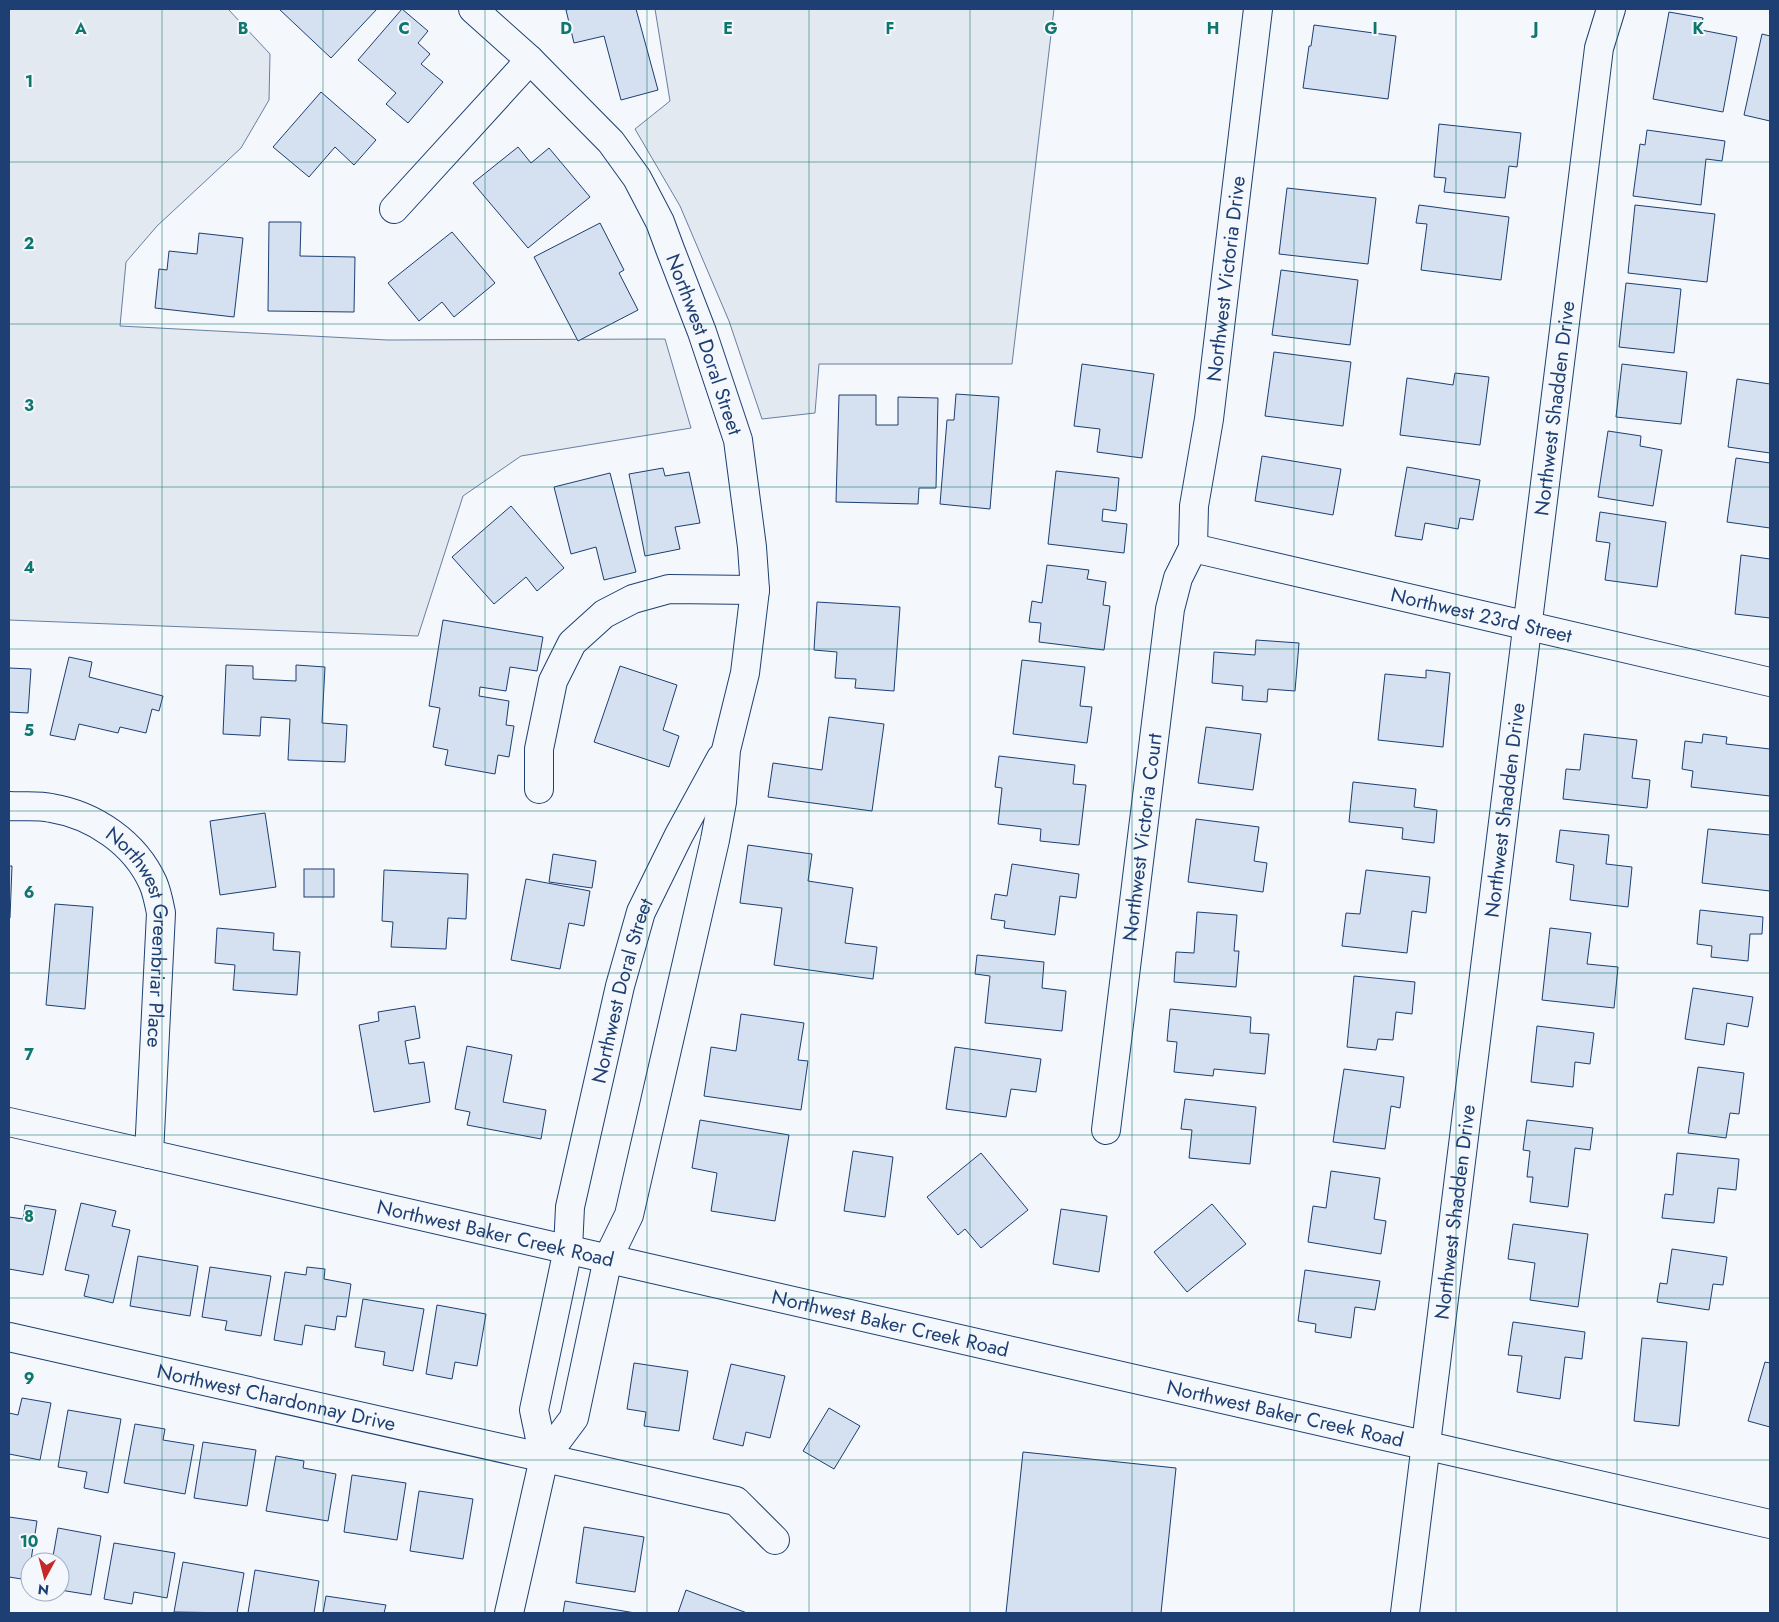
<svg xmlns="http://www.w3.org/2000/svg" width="1779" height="1622" font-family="Jost,sans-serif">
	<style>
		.green { fill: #e3e9f0; stroke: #687fa3 }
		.building { fill: #d5e0f0; stroke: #1d3f73 }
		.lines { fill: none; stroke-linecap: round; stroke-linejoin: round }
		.minor-casing { stroke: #1d3f73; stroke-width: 30 }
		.major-casing { stroke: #1d3f73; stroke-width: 30 }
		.minor { stroke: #f4f7fb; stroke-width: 28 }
		.major { stroke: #f4f7fb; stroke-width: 28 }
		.grid { fill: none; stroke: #0f766e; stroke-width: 1; stroke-opacity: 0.55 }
		.labels { text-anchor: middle; stroke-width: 4; stroke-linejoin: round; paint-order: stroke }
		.street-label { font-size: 20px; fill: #1d3f73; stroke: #f4f7fb }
		.grid-label { font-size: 16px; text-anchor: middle; font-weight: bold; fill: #0f766e; stroke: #f4f7fb; stroke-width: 4; stroke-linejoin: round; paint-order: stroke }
	</style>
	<rect width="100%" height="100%" fill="#f4f7fb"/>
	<g class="green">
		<polygon points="9,9 228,9 270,54 269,100 241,148 157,226 126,262 120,326 388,340 665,339 691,428 521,456 463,496 418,636 9,620"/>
		<polygon points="655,9 1054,9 1012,364 819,364 815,413 762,419 729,321 680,206 635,129 670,101"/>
	</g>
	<g class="building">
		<polygon points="279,9 377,9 331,58"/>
		<polygon points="402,9 428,31 418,43 430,54 421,64 443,82 408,123 386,104 396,93 358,60"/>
		<polygon points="570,9 636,9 658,90 621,100 604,36 574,43 566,10"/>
		<polygon points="1669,12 1703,18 1701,30 1737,37 1723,112 1653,99"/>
		<polygon points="1314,25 1396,36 1388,99 1303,88 1309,46 1311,46"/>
		<polygon points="1762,34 1770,36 1770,121 1744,115"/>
		<polygon points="321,92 376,140 354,165 335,147 309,177 273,147"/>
		<polygon points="1439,124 1521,133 1517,167 1509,166 1505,198 1444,192 1446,178 1434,177"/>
		<polygon points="1647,130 1725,141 1722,161 1706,159 1701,205 1633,196 1640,144 1645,145"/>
		<polygon points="518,147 531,163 549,148 590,197 528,248 473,183"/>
		<polygon points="1287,188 1376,198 1368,264 1279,254"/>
		<polygon points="1419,205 1509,217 1501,280 1421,270 1427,224 1416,223"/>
		<polygon points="1635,205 1715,214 1707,282 1628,273"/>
		<polygon points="269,222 301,222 300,256 355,257 354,312 268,311"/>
		<polygon points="600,223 624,270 619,273 638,310 578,341 534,257"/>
		<polygon points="452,232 495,283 454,317 442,302 419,321 388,283"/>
		<polygon points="199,233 243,238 234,317 155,308 159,269 167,270 169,251 197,254"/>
		<polygon points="1281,270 1358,280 1350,345 1272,335"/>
		<polygon points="1626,283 1681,289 1674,353 1619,347"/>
		<polygon points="1274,352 1351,362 1343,426 1265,416"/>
		<polygon points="1082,364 1154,374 1142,458 1097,452 1100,429 1074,426"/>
		<polygon points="1622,364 1687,372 1681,424 1616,417"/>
		<polygon points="1455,373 1489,377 1480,445 1400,435 1407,378 1453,385"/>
		<polygon points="1737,379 1770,384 1770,453 1728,447"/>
		<polygon points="956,394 999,397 990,509 940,504 947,420 954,420"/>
		<polygon points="839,395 876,395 876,425 898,425 898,397 938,398 936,488 919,488 918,504 836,502"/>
		<polygon points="1608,431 1641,436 1640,446 1662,450 1653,506 1598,497"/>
		<polygon points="1262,456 1341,469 1333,515 1255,501"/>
		<polygon points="1736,458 1770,463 1770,528 1727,522"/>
		<polygon points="1407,467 1480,480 1473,520 1460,518 1458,529 1425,523 1422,540 1395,536"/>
		<polygon points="663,468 665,476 689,472 700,523 675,527 680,549 645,556 629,474"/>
		<polygon points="1056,471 1119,478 1116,511 1103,509 1102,521 1127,524 1124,553 1048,544"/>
		<polygon points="610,473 636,572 604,580 596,547 571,554 554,487"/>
		<polygon points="511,506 564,568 537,591 526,577 494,604 452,557"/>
		<polygon points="1600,512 1666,522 1657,587 1605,580 1610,543 1596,541"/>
		<polygon points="1741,555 1770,559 1770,618 1735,614"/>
		<polygon points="1047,565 1089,570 1087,579 1106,582 1103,605 1110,606 1104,650 1039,642 1041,623 1029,622 1032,601 1042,603"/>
		<polygon points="817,602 900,607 894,691 855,688 856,679 835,678 837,652 814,650"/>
		<polygon points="443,620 543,637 537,671 510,667 506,691 480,687 479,696 509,701 506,725 514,726 509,757 498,755 495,774 445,765 448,750 433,747 440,708 429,706"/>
		<polygon points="1256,640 1299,643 1295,691 1268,689 1267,702 1242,700 1243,686 1212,683 1214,652 1255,655"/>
		<polygon points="69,657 92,662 89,677 163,696 159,711 152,709 146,733 120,727 118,733 79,724 75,740 50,735"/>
		<polygon points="1022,660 1085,667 1080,706 1092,707 1087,743 1013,734"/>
		<polygon points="226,665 253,666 253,679 296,681 296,665 325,667 322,723 347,725 345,762 288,760 290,719 261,717 260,736 223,734"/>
		<polygon points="620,666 677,685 663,730 679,736 669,767 594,742"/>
		<polygon points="9,668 31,669 28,713 9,712"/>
		<polygon points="1426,670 1450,673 1443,747 1378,740 1385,674 1426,678"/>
		<polygon points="829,717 884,724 872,811 768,797 773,763 822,770"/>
		<polygon points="1206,727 1261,734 1253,790 1198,783"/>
		<polygon points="1584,734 1637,740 1632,778 1650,780 1647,808 1563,799 1566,769 1580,770"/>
		<polygon points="1703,734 1727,737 1726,744 1770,749 1770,796 1691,787 1693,771 1682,769 1685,741 1702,743"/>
		<polygon points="999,756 1075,765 1073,784 1086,785 1079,845 1040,841 1041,829 998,824 1002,788 995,787"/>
		<polygon points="1353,782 1416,789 1414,807 1437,810 1434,843 1402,839 1403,828 1349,822"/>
		<polygon points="265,813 276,887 220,895 210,821"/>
		<polygon points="1196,819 1259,827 1254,861 1267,863 1263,892 1188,882"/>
		<polygon points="1708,829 1770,835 1770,891 1702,883"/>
		<polygon points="1560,830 1609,835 1606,864 1632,867 1628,907 1570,900 1574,865 1556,862"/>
		<polygon points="748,845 812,854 808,881 853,888 845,943 877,947 873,979 774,965 782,908 740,903"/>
		<polygon points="553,854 596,861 592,888 549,882"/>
		<polygon points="1012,864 1079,874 1076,898 1060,896 1055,935 1004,928 1005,921 991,919 995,894 1007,896"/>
		<polygon points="9,866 12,866 10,918 9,918"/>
		<rect x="304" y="869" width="30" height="28"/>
		<polygon points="384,870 468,874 466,919 448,918 446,949 391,947 393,922 382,921"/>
		<polygon points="1366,870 1430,877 1426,913 1412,911 1407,953 1342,946 1346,913 1360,914"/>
		<polygon points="526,879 590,891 584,926 569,923 560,969 511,960"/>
		<polygon points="55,904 93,907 85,1009 46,1005"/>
		<polygon points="1700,910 1763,917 1762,934 1750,934 1748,961 1711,957 1712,946 1697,944"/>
		<polygon points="1197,912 1237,915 1234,951 1239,951 1236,987 1174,982 1176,952 1194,953"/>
		<polygon points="217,928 274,933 273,950 300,952 297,995 233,990 235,965 215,963"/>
		<polygon points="1550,928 1591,933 1587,964 1618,967 1614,1008 1542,1000"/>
		<polygon points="977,955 1044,962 1042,988 1066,991 1062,1031 985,1023 990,976 975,974"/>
		<polygon points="1354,976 1415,982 1412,1014 1396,1012 1393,1040 1378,1039 1376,1050 1347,1047"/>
		<polygon points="1693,988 1753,997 1748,1027 1727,1023 1724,1045 1685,1039"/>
		<polygon points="415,1006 420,1038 405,1041 409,1064 424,1062 430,1102 374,1112 359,1025 379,1021 378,1012"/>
		<polygon points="1170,1009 1251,1017 1250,1033 1269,1034 1265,1074 1214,1069 1213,1076 1174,1072 1177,1042 1167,1041"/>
		<polygon points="741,1014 804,1023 798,1060 808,1061 801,1110 704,1096 711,1047 736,1051"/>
		<polygon points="1537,1026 1594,1033 1590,1064 1575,1062 1573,1087 1531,1082"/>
		<polygon points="467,1046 512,1055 503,1102 546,1110 541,1139 467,1125 470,1112 455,1109"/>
		<polygon points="955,1047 1041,1059 1036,1092 1011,1089 1006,1117 946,1109"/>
		<polygon points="1698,1067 1744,1073 1739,1114 1730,1113 1726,1138 1688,1133"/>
		<polygon points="1344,1069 1404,1077 1400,1108 1391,1106 1385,1149 1333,1142"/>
		<polygon points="1185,1099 1256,1107 1250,1164 1189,1158 1192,1130 1181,1129"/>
		<polygon points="700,1120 789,1135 775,1221 711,1211 717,1173 692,1168"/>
		<polygon points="1527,1120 1593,1128 1590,1150 1575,1148 1568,1207 1530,1202 1533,1177 1527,1177 1530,1151 1523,1150"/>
		<polygon points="853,1151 893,1157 885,1217 844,1211"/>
		<polygon points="981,1153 1028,1210 981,1248 965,1229 958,1235 927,1197"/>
		<polygon points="1677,1153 1739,1159 1736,1190 1718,1188 1714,1223 1662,1218 1665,1194 1673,1195"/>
		<polygon points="1331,1171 1380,1178 1374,1219 1386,1221 1381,1254 1308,1242 1313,1206 1326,1208"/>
		<polygon points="81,1203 116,1211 112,1226 130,1230 113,1303 84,1296 89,1275 65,1270"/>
		<polygon points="1212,1204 1246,1244 1187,1292 1154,1252"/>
		<polygon points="25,1205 56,1210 43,1275 9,1269 9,1217 23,1219"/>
		<polygon points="1061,1209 1107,1216 1099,1272 1053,1264"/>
		<polygon points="1513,1224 1588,1234 1578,1307 1530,1300 1535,1263 1508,1259"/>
		<polygon points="1672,1249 1727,1257 1723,1285 1713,1284 1709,1310 1657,1302 1660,1283 1667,1284"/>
		<polygon points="138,1256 198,1266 190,1316 130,1306"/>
		<polygon points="210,1267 271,1276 261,1336 225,1330 227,1321 202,1317"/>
		<polygon points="307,1267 325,1269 324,1279 351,1284 346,1317 337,1316 335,1330 305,1325 302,1345 274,1340 285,1272 306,1275"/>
		<polygon points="1305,1270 1380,1281 1375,1310 1355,1307 1351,1338 1315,1332 1316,1324 1298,1321"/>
		<polygon points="363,1299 424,1309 413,1371 383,1365 385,1352 355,1347"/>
		<polygon points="437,1305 486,1314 477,1366 455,1362 452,1379 426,1374"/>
		<polygon points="1513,1322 1585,1332 1582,1359 1565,1357 1560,1399 1517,1392 1522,1356 1508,1355"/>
		<polygon points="1642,1338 1687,1342 1679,1426 1634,1421"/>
		<polygon points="1765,1362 1770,1363 1770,1427 1748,1421"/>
		<polygon points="634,1363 688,1371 679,1431 644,1426 646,1412 627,1409"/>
		<polygon points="731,1364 785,1376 770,1438 746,1432 743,1446 713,1439"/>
		<polygon points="22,1398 51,1403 40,1460 9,1454 9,1413 18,1415"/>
		<polygon points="829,1408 860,1426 834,1469 803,1451"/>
		<polygon points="68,1410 121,1419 108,1493 84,1488 87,1472 58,1467"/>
		<polygon points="135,1424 165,1429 163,1440 194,1445 185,1494 124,1483"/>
		<polygon points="203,1442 256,1450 247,1506 194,1498"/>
		<polygon points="1023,1452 1176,1468 1161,1613 1006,1613"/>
		<polygon points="276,1456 304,1461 303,1468 336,1474 328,1521 266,1511"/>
		<polygon points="352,1475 406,1483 397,1540 344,1532"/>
		<polygon points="419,1491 473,1499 463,1559 410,1551"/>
		<polygon points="9,1517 37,1521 28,1580 9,1577"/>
		<polygon points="584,1527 644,1537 635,1592 576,1583"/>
		<polygon points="58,1528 101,1536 91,1595 60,1590 64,1564 60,1564 60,1562 52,1562"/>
		<polygon points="114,1543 175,1553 167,1598 134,1592 132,1604 104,1599"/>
		<polygon points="183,1562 244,1573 237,1613 174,1612"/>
		<polygon points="255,1570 319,1581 314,1613 248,1613"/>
		<polygon points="686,1590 747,1613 678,1613"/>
		<polygon points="326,1596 386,1605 384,1613 323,1613"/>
		<polygon points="565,1601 635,1613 563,1613"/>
	</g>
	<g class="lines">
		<g class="minor-casing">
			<g id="minor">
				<path id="s1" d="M473,9L530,60L611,142L637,178L660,222L670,249L702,332L738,440L752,547L755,590L745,673L726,750L722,802L715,840L629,1215L608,1258L574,1418L544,1458L509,1613"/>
				<polyline points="394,209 530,60"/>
				<path id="s2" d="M1193,548L1770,682"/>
				<polyline points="539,789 539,749 553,681 572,643 604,614 633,599 669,589 755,590"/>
				<path id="s3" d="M9,806C23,807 38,805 51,808C94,815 135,843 153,883C157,892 159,903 161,913L149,1154"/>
				<path id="s4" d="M1106,1130L1170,609L1178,578L1193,548L1194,506L1209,419L1258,9"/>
				<path id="s5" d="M9,1337L736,1501L775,1540"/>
				<path id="s6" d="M544,1458L534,1410L568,1249L570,1207L620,986L641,912L679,835L721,758"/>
				<path id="s7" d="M1405,1613L1599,48L1611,9"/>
			</g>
		</g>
		<g class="major-casing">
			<g id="major">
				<path id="s8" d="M9,1122L1770,1524"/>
			</g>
		</g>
		<use href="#minor" class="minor"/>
		<use href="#major" class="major"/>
	</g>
	<path class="grid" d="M162,9V1613M323,9V1613M485,9V1613M647,9V1613M809,9V1613M970,9V1613M1132,9V1613M1294,9V1613M1456,9V1613M1617,9V1613M9,162H1770M9,324H1770M9,487H1770M9,649H1770M9,811H1770M9,973H1770M9,1135H1770M9,1298H1770M9,1460H1770"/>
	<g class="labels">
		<g class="street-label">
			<text dy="7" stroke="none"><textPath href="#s4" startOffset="862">Northwest Victoria Drive</textPath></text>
			<text dy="7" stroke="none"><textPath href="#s1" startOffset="416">Northwest Doral Street</textPath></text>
			<text dy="7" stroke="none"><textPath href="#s7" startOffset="1214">Northwest Shadden Drive</textPath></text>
			<text dy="7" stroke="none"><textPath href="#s2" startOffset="296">Northwest 23rd Street</textPath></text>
			<text dy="7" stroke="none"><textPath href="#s7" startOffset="809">Northwest Shadden Drive</textPath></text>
			<text dy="7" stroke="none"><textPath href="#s4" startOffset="295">Northwest Victoria Court</textPath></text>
			<text dy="7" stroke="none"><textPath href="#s3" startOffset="222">Northwest Greenbriar Place</textPath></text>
			<text dy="7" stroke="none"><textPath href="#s6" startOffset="478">Northwest Doral Street</textPath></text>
			<text dy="7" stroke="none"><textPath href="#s7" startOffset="404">Northwest Shadden Drive</textPath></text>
			<text dy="7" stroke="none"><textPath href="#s8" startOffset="499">Northwest Baker Creek Road</textPath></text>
			<text dy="7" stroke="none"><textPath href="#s8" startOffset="904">Northwest Baker Creek Road</textPath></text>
			<text dy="7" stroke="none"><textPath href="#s5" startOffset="274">Northwest Chardonnay Drive</textPath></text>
			<text dy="7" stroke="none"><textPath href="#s8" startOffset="1309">Northwest Baker Creek Road</textPath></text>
		</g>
	</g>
	<g class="grid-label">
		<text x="81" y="34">A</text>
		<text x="243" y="34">B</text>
		<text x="404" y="34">C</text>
		<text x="566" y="34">D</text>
		<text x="728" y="34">E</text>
		<text x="890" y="34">F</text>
		<text x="1051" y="34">G</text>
		<text x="1213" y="34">H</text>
		<text x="1375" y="34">I</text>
		<text x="1536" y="34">J</text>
		<text x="1698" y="34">K</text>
		<text x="29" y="87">1</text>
		<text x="29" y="249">2</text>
		<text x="29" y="411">3</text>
		<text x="29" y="573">4</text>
		<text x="29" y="736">5</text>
		<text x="29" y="898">6</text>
		<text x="29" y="1060">7</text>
		<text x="29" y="1222">8</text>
		<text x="29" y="1384">9</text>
		<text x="29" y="1547">10</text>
	</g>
	<rect width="1779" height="1622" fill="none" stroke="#1d3f73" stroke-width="20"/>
	<g transform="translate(45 1577) rotate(187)"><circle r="24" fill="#f4f7fb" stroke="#9eadc5"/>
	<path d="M0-4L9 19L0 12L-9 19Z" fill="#c62828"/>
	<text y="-8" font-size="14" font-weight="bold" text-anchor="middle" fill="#1d3f73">N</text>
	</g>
</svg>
